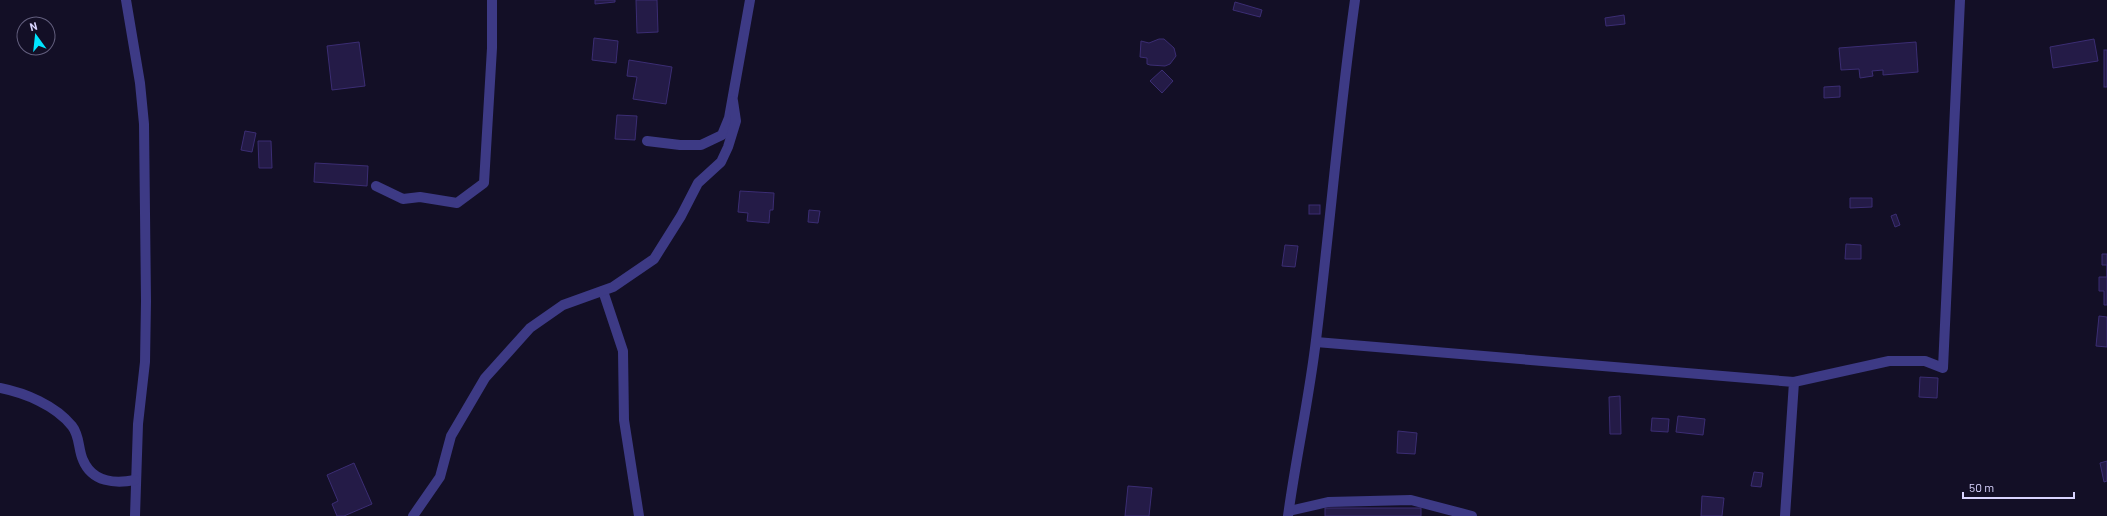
<svg xmlns="http://www.w3.org/2000/svg" width="2107" height="516" font-family="Barlow,sans-serif">
	<style>
		.building { fill: #241b47; stroke: #3b2d73 }
		.lines { fill: none; stroke-linecap: round; stroke-linejoin: round }
		.street { stroke: #3d3a85; stroke-width: 10 }
	</style>
	<rect width="100%" height="100%" fill="#130f26"/>
	<g class="building">
		<polygon points="595,0 615,0 615,2 595,4"/>
		<polygon points="636,0 657,0 658,32 637,33"/>
		<polygon points="1235,2 1262,10 1260,17 1233,10"/>
		<polygon points="1624,15 1625,24 1606,26 1605,18"/>
		<polygon points="594,38 618,41 616,63 592,60"/>
		<polygon points="1159,39 1164,39 1174,48 1176,56 1170,64 1165,66 1150,65 1147,64 1147,58 1140,57 1141,41 1149,43"/>
		<polygon points="2094,39 2098,61 2053,68 2050,47"/>
		<polygon points="359,42 365,86 332,90 327,46"/>
		<polygon points="1916,42 1918,72 1883,75 1883,70 1872,71 1873,76 1860,78 1859,69 1841,70 1839,48"/>
		<rect x="2104" y="50" width="3" height="37"/>
		<polygon points="629,60 672,67 666,104 633,99 637,77 627,76"/>
		<polygon points="1162,70 1173,81 1162,93 1150,81"/>
		<polygon points="1840,86 1840,97 1824,98 1824,87"/>
		<polygon points="617,115 637,116 635,140 615,139"/>
		<polygon points="245,131 256,133 252,152 241,150"/>
		<polygon points="258,141 271,141 272,168 259,168"/>
		<polygon points="315,163 368,166 367,186 314,182"/>
		<polygon points="740,191 774,193 773,210 770,210 769,223 747,221 748,213 738,212"/>
		<polygon points="1850,198 1872,198 1872,207 1850,208"/>
		<rect x="1309" y="205" width="11" height="9"/>
		<polygon points="809,210 820,211 818,223 808,222"/>
		<polygon points="1896,214 1900,225 1895,227 1891,216"/>
		<polygon points="1846,244 1861,245 1861,259 1845,259"/>
		<polygon points="1285,245 1298,246 1295,267 1282,266"/>
		<polygon points="2102,254 2107,254 2107,305 2104,305 2104,291 2099,291 2099,277 2107,277 2107,265 2102,265"/>
		<polygon points="2099,316 2107,317 2107,347 2096,346"/>
		<polygon points="1920,377 1938,378 1937,398 1919,397"/>
		<polygon points="1620,396 1621,434 1610,434 1609,397"/>
		<polygon points="1678,416 1705,419 1703,435 1676,432"/>
		<polygon points="1652,418 1669,419 1668,432 1651,431"/>
		<polygon points="1398,431 1417,433 1415,454 1397,453"/>
		<polygon points="2107,461 2107,481 2104,482 2100,463"/>
		<polygon points="354,463 372,504 344,516 337,516 332,504 338,501 327,475"/>
		<polygon points="1754,472 1763,473 1761,487 1751,486"/>
		<polygon points="1128,486 1152,488 1149,516 1125,516"/>
		<polygon points="1702,496 1724,498 1722,516 1701,516"/>
		<rect x="1325" y="508" width="96" height="8"/>
	</g>
	<g class="lines">
		<g class="street">
			<polyline points="126,0 140,83 144,124 146,301 145,362 138,424 135,516"/>
			<polyline points="647,141 680,145 701,145 722,135 729,118 750,0"/>
			<polyline points="376,186 403,199 420,197 457,203 484,183 492,48 492,0"/>
			<polyline points="603,291 623,351 624,420 639,516"/>
			<polyline points="1316,342 1794,382 1785,516"/>
			<polyline points="1794,382 1889,361 1925,361 1943,368 1960,0"/>
			<path d="M0,388C25,393 55,405 72,426C80,436 78,449 83,460C92,482 115,484 135,480"/>
			<polyline points="1289,511 1328,502 1411,500 1472,516"/>
			<polyline points="413,516 440,477 451,436 485,378 530,328 563,305 613,287 654,259 681,216 698,183 721,162 728,147 736,121 733,101"/>
			<path d="M1288,516C1296,457 1309,399 1316,340C1330,226 1339,113 1355,0"/>
		</g>
	</g>
	<g transform="translate(36 36) rotate(345)"><circle r="19" fill="#130f26" stroke="#625e7d"/>
	<path d="M0-3L7 15L0 10L-7 15Z" fill="#00e5ff"/>
	<text y="-6" font-size="11" font-weight="bold" text-anchor="middle" fill="#d9d4ff">N</text>
	</g>
	<path d="M1963 492v6h111v-6" fill="none" stroke="#d9d4ff" stroke-width="2"/>
	<text x="1969" y="492" font-size="12" fill="#d9d4ff" stroke="#130f26" stroke-width="3" paint-order="stroke">50 m</text>
</svg>
